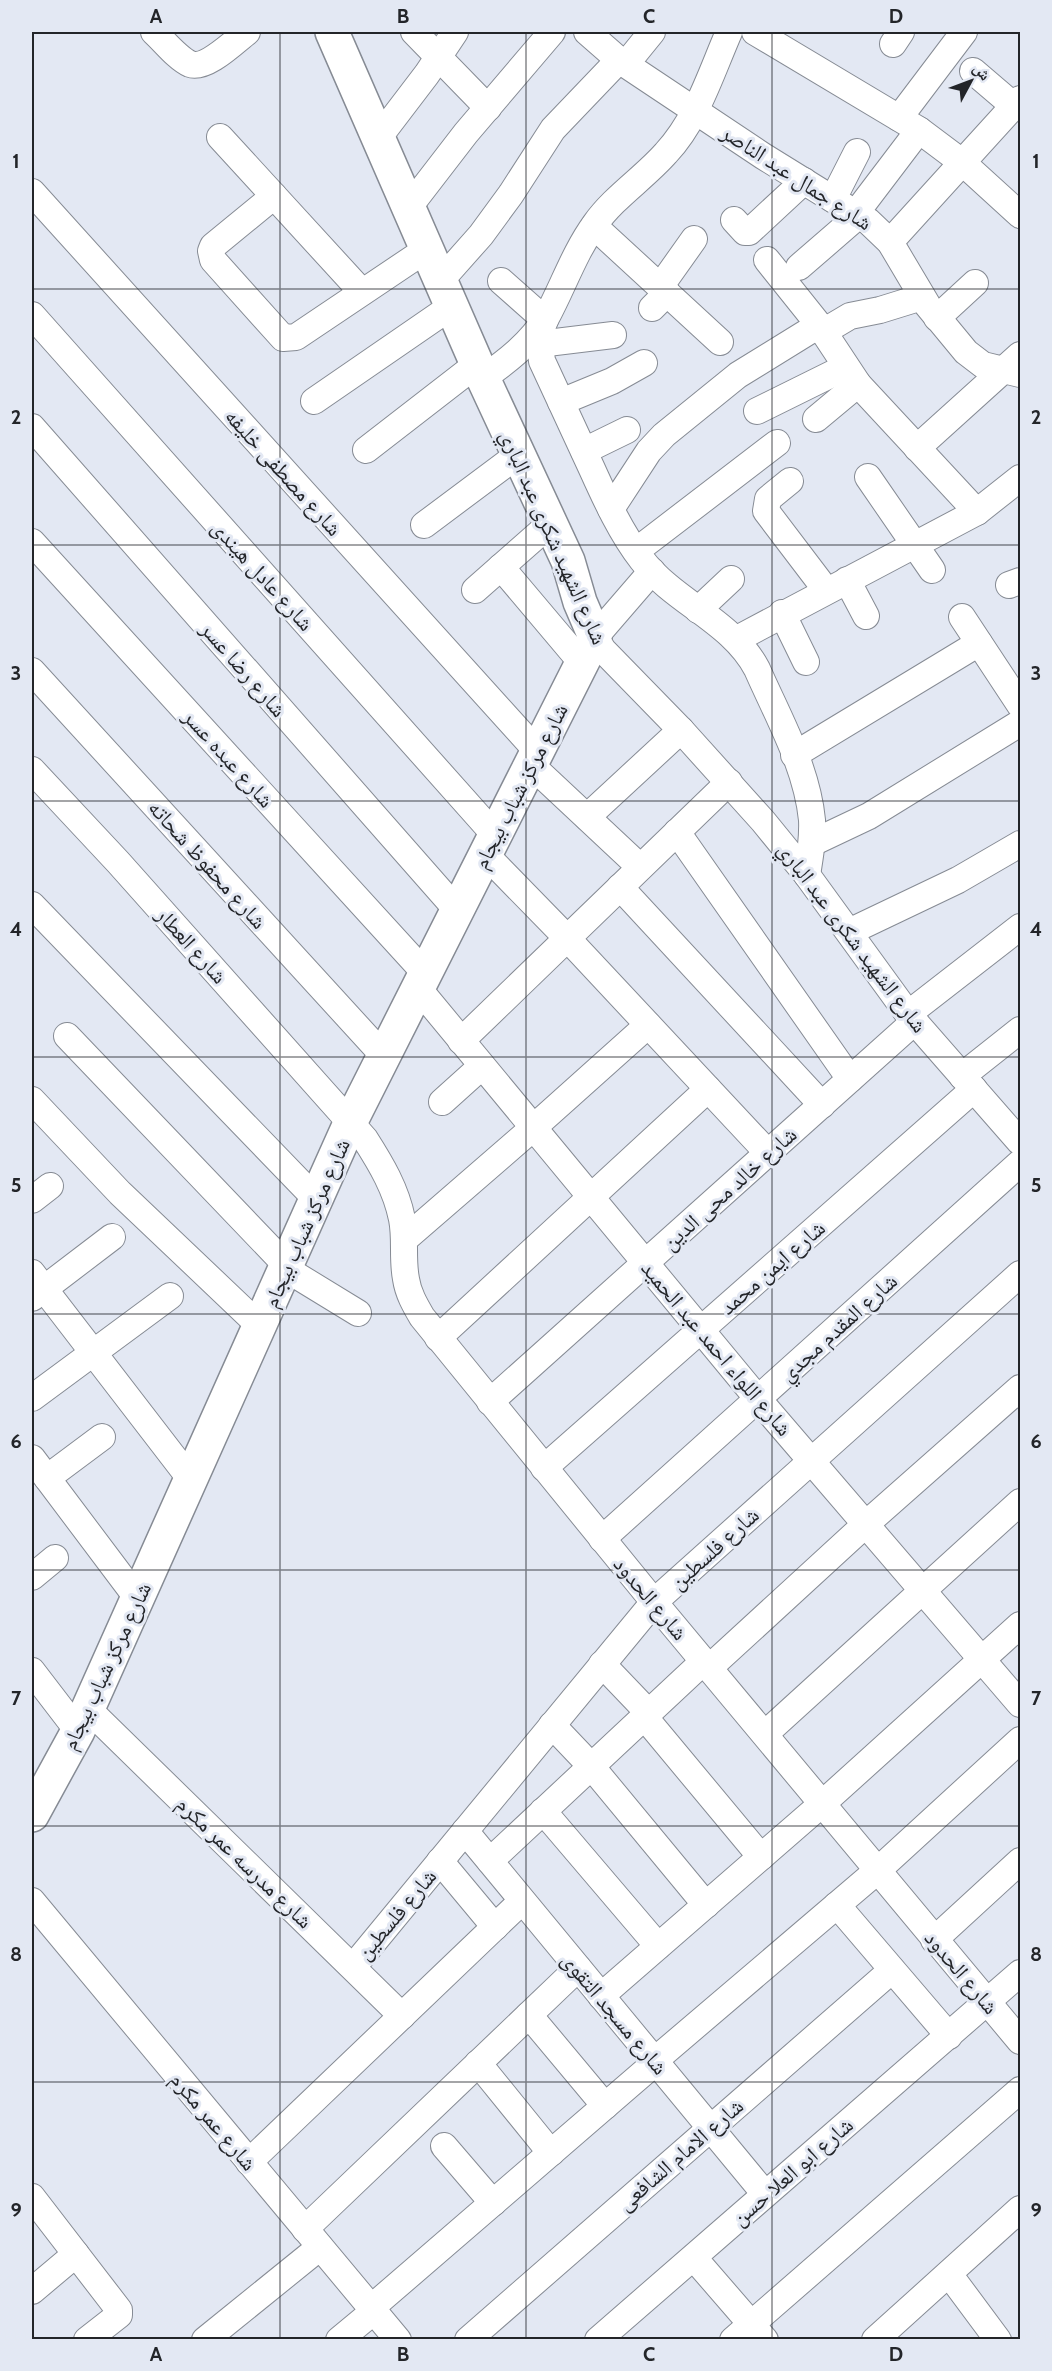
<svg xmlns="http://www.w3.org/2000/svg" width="1052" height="2371" font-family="Cabin,'Noto Naskh Arabic',sans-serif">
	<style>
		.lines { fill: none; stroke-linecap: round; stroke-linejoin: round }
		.minor-casing { stroke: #868b94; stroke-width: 28 }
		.major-casing { stroke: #868b94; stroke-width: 36 }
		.minor { stroke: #fff; stroke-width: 26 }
		.major { stroke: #fff; stroke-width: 33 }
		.grid { fill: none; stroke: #232529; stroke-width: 1.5; stroke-opacity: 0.55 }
		.labels { text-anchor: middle; stroke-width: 6; stroke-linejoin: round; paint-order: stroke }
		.street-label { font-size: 22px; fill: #232529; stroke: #e3e8f3 }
		.neatline { fill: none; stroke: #232529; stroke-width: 2 }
		.grid-label { font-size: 20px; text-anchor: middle; font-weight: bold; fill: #232529 }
	</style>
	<rect width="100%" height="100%" fill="#e3e8f3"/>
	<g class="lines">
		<g class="minor-casing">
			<g id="minor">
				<path d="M154,32C164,41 177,58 190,64C206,70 235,41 247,32"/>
				<polyline points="414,32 488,108"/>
				<polyline points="587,32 619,60 763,156 868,221 890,242 928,306 966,352 983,365 1020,374"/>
				<polyline points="755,32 919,130 963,163 1020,215"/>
				<polyline points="893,44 901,32"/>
				<polyline points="626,64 652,32"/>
				<polyline points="973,71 1014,106"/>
				<polyline points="899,118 964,32"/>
				<polyline points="220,137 362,292"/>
				<polyline points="379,137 427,74 455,32"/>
				<polyline points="32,192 537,751"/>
				<polyline points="274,196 213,246 211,251 213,260 283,338 296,337 427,249"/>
				<polyline points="833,199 857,152"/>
				<polyline points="409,207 466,133 552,32"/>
				<polyline points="856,213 919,130"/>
				<polyline points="734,220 745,232 749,232 804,181"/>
				<polyline points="594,226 720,342"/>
				<polyline points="890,242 1020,99"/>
				<polyline points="767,260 819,325 858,384 977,512"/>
				<polyline points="799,267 859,215"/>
				<polyline points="441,280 481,235 511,194 553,129 619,60"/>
				<path d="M501,281L545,320L539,336L542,361C559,397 575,433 592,469C606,500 621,533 642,560C675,603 732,621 757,669C778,717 807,767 812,820C813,839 810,857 807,875"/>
				<polyline points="660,287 694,239"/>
				<polyline points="652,308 667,293"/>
				<polyline points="32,315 495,835"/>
				<polyline points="937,318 975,283"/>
				<polyline points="823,332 850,316 880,310 922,297"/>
				<polyline points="539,344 613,335"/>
				<path d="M483,378C506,362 531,343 546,318C563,287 574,253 595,224C614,197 644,178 666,153C697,120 711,73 729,32"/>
				<polyline points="314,401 452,306"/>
				<polyline points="561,402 612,381 644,363"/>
				<polyline points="757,411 846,367"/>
				<polyline points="816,419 858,384"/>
				<polyline points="32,427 457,910"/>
				<polyline points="917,448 1020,355"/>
				<polyline points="366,450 477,364"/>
				<polyline points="584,451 627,430"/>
				<polyline points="868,477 932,570"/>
				<polyline points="790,481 768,499 766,511 826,590"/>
				<polyline points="611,509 649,451 664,435 738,375 819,325"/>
				<polyline points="424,525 519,454"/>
				<polyline points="32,542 426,974"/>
				<polyline points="636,551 777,443"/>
				<polyline points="501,567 582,663"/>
				<polyline points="652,571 595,637 603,650 681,730 763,821 807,875 908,1014 1020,1142"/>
				<polyline points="847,580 866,616"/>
				<polyline points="1009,585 1020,581"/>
				<polyline points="475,590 551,523"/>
				<polyline points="698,610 731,579"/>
				<polyline points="782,613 806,662"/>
				<polyline points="962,617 1020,705"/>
				<polyline points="737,639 977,512 1020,478"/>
				<polyline points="32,671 384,1056"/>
				<polyline points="794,755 979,643"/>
				<polyline points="530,764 640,867"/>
				<path d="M32,770L118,862L365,1139C381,1164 396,1189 402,1219C406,1239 402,1259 406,1279C408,1293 415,1305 422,1317L654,1602L1020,2041"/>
				<polyline points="587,817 681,730"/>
				<polyline points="677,832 850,1079"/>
				<polyline points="812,843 869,816 1020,723"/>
				<polyline points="485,854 567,938 768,1153"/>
				<polyline points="620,887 822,1105"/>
				<polyline points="32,905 317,1200"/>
				<polyline points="849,932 958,880 1020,844"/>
				<polyline points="418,988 758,1399 1020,1704"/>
				<polyline points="908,1014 1020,927"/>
				<polyline points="67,1036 287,1266"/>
				<polyline points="461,1041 729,782"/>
				<polyline points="962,1076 1020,1030"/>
				<polyline points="32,1100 120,1193 260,1326"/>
				<polyline points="442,1102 482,1066"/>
				<polyline points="32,1200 50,1186"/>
				<polyline points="405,1239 533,1128 648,1025"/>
				<polyline points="286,1269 358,1313"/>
				<polyline points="32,1273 192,1481"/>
				<polyline points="32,1298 112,1237"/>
				<polyline points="438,1338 708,1089"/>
				<polyline points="32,1398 170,1296"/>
				<polyline points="490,1402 915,1021"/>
				<polyline points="32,1458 138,1599"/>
				<polyline points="544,1468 974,1089"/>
				<polyline points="47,1478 102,1437"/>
				<polyline points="602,1539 1020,1163"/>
				<polyline points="32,1577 55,1558"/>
				<polyline points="602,1664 646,1710 647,1720 761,1857"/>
				<polyline points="709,1668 866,1524 1020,1388"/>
				<polyline points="32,1671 78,1731"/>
				<polyline points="88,1709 402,2016"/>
				<polyline points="552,1725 591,1766 706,1905"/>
				<polyline points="765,1734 1020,1502"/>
				<polyline points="543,1811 658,1946"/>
				<polyline points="465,1831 765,2194"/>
				<polyline points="440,1861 495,1927"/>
				<polyline points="490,1861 704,1661"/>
				<polyline points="32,1901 398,2340"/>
				<polyline points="837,1905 949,2036"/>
				<polyline points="934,1940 1020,1861"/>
				<polyline points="353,1967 654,1602 1020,1274"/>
				<polyline points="601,1996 823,1803 1020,1625"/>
				<polyline points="529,2015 605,2106"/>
				<polyline points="654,2061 877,1871 1020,1740"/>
				<polyline points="478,2063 551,2153"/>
				<polyline points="444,2146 493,2203"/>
				<polyline points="249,2162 522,1901"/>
				<polyline points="32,2197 119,2310 119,2315 87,2340"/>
				<polyline points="305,2229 578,1968"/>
				<polyline points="694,2258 765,2340"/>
				<polyline points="949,2274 998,2340"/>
				<polyline points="32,2291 76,2254"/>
				<polyline points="371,2308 656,2062"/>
				<polyline points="205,2340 320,2247"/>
				<polyline points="339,2340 374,2311"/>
				<polyline points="468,2340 892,1970"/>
				<polyline points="598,2340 1020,1973"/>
				<polyline points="733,2340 1020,2090"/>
				<polyline points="875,2340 1020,2209"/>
			</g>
		</g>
		<g class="major-casing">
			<polyline id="major" points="32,1815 78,1731 351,1121 595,637 580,602 568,561 483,378 332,32"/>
		</g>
		<use href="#minor" class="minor"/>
		<use href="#major" class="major"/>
	</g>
	<path class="grid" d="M280,32V2340M526,32V2340M772,32V2340M32,289H1020M32,545H1020M32,801H1020M32,1057H1020M32,1314H1020M32,1570H1020M32,1826H1020M32,2082H1020"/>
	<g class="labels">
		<g class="street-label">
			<text transform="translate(797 177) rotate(33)" y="8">شارع جمال عبد الناصر</text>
			<text transform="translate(284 472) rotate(48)" y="8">شارع مصطفى خليفه</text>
			<text transform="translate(554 537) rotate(66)" y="8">شارع الشهيد شكرى عبد الباري</text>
			<text transform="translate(263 575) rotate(48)" y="8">شارع عادل هيندى</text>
			<text transform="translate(244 669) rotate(49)" y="8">شارع رضا عسر</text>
			<text transform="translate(229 758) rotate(48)" y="8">شارع عبده عسر</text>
			<text transform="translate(520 786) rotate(-63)" y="8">شارع مركز شباب بيجام</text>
			<text transform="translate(208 864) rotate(48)" y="8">شارع محفوظ شحاته</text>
			<text transform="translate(853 937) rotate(53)" y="8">شارع الشهيد شكرى عبد الباري</text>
			<text transform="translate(192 945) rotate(48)" y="8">شارع العطار</text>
			<text transform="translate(729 1188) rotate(-42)" y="8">شارع خالد محى الدين</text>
			<text transform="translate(306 1223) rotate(-66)" y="8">شارع مركز شباب بيجام</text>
			<text transform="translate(772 1267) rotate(-41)" y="8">شارع ايمن محمد</text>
			<text transform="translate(838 1327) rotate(-42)" y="8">شارع المقدم مجدي</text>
			<text transform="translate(717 1348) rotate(50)" y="8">شارع اللواء احمد عبد الحميد</text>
			<text transform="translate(714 1548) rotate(-42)" y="8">شارع فلسطين</text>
			<text transform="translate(651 1598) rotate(50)" y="8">شارع الحدود</text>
			<text transform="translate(106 1666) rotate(-65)" y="8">شارع مركز شباب بيجام</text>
			<text transform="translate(245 1862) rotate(44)" y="8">شارع مدرسه عمر مكرم</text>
			<text transform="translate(396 1914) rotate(-50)" y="8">شارع فلسطين</text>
			<text transform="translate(962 1972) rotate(50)" y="8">شارع الحدود</text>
			<text transform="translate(615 2013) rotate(50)" y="8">شارع مسجد التقوى</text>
			<text transform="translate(214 2121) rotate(50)" y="8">شارع عمر مكرم</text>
			<text transform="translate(680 2154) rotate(-41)" y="8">شارع الامام الشافعى</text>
			<text transform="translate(792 2171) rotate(-41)" y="8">شارع ابو العلا حسن</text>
		</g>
	</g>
	<rect width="1052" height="2371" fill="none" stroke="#e3e8f3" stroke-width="66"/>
	<g transform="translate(971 81) rotate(49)" stroke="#e3e8f3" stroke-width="4.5" paint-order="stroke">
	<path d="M0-4.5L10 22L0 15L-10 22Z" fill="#232529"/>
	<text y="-9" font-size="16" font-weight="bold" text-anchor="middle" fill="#232529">ش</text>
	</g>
	<rect x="33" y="33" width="986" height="2305" class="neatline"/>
	<g class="grid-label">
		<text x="156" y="23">A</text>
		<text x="403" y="23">B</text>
		<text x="649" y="23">C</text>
		<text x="896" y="23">D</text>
		<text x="16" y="168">1</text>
		<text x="1036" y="168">1</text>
		<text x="16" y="424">2</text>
		<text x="1036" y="424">2</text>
		<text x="16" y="680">3</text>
		<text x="1036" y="680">3</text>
		<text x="16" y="936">4</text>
		<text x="1036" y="936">4</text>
		<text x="16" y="1192">5</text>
		<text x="1036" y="1192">5</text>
		<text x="16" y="1448">6</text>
		<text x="1036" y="1448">6</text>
		<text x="16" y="1705">7</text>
		<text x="1036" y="1705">7</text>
		<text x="16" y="1961">8</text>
		<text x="1036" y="1961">8</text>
		<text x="16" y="2217">9</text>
		<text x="1036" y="2217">9</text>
		<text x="156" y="2361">A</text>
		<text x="403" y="2361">B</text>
		<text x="649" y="2361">C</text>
		<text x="896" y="2361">D</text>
	</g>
</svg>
